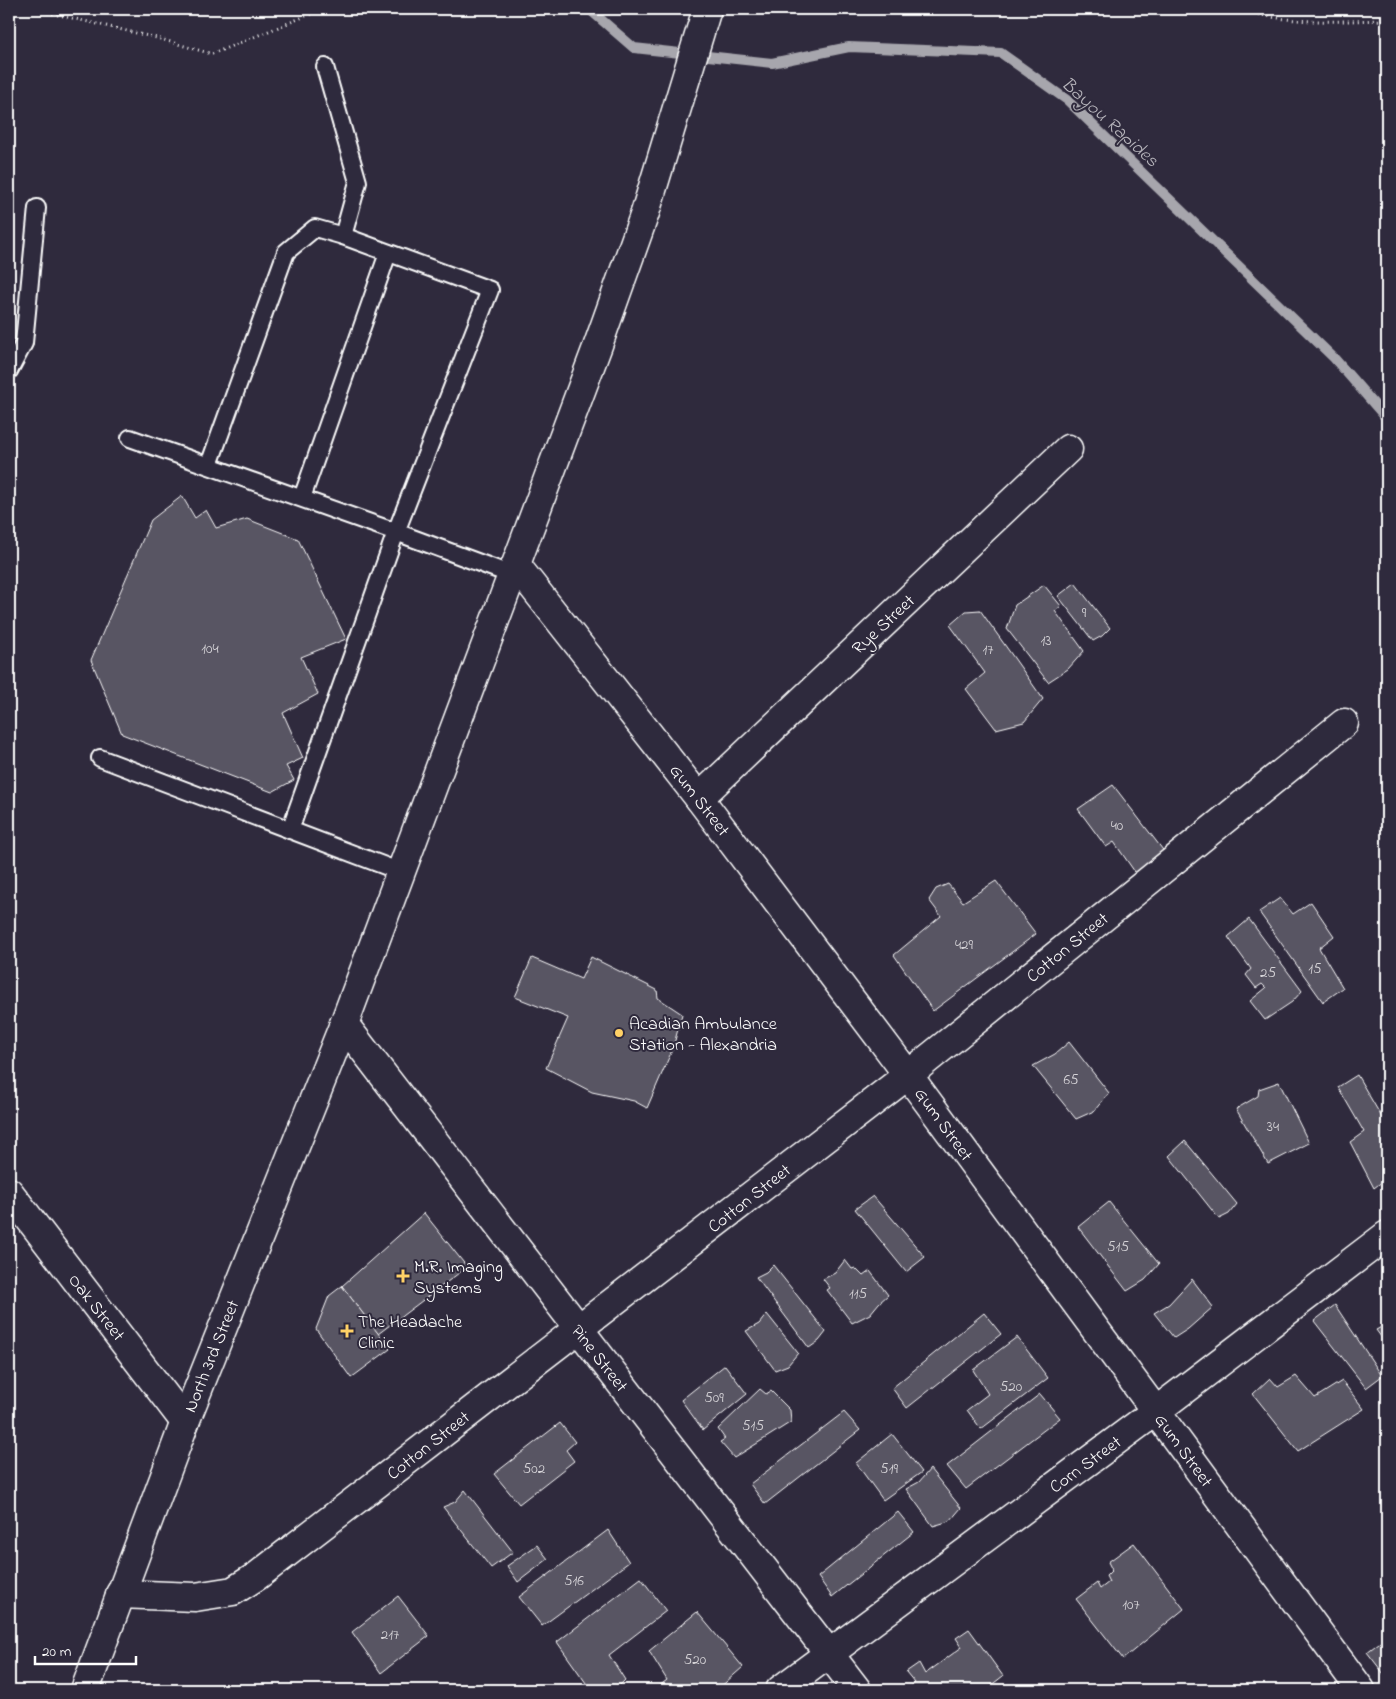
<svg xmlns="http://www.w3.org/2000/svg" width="1396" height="1699" font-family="'Indie Flower',sans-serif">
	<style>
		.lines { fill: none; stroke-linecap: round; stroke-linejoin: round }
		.stream { stroke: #a7a6ad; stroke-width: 10 }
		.building { fill: #595564; stroke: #fff }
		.lane-casing { stroke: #fff; stroke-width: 20 }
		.street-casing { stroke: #fff; stroke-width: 31 }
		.secondary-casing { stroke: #fff; stroke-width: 31 }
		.path { stroke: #fff; stroke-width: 3; stroke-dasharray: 1 4; stroke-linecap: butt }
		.lane { stroke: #2f2a3d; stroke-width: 16 }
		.street { stroke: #2f2a3d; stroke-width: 28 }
		.secondary { stroke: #2f2a3d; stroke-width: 28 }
		.poi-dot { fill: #ffd166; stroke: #2f2a3d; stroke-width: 2 }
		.labels { text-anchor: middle; stroke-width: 4; stroke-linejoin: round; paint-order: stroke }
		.number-label { font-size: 15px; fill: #d6d4d8 }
		.street-label { font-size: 18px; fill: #fff; stroke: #2f2a3d }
		.poi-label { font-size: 18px; fill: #fff; stroke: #2f2a3d; text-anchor: start }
		.water-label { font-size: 19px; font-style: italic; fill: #b6b4bb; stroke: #2f2a3d }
	</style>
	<rect width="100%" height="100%" fill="#2f2a3d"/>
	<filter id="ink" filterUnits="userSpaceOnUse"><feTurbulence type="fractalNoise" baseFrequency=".02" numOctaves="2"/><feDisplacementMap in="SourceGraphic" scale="10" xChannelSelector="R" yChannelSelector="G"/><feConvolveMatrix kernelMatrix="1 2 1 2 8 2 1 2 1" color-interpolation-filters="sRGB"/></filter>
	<g filter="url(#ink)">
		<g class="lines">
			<polyline class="stream" points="589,9 634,48 772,63 849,47 1001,53 1067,100 1334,358 1387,419"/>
		</g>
		<g class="building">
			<polygon points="182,496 195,518 206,510 216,528 247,519 298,539 346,639 301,657 318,694 283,713 303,758 286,766 294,780 272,792 122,734 91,660 151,520"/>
			<polygon points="1075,583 1110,628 1102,636 1093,641 1058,596"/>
			<polygon points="1044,585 1061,606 1055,611 1084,651 1068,669 1048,682 1007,629 1015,605"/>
			<polygon points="980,610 1043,699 1024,722 996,729 966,689 985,673 950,625 966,611"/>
			<polygon points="1113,785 1166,854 1137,875 1114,842 1106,847 1078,809"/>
			<polygon points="996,881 1036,934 933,1011 894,955 941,916 929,900 936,889 948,884 963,902"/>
			<polygon points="1280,898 1293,914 1311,902 1334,936 1319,948 1343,988 1323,1002 1259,912"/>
			<polygon points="1249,919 1302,991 1292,1002 1265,1020 1250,1001 1266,988 1262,984 1256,988 1246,975 1251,969 1228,937"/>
			<polygon points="591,957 657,990 658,998 682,1014 673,1048 647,1108 634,1101 592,1092 546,1068 568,1018 515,997 532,958 581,979"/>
			<polygon points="1069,1042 1109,1093 1094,1111 1076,1119 1033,1066 1055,1054"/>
			<polygon points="1387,1056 1387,1072 1381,1059"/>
			<polygon points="1357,1075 1387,1126 1387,1178 1374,1188 1350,1142 1364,1132 1338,1087"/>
			<polygon points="1279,1082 1309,1143 1268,1164 1236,1109 1258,1096 1259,1089"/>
			<polygon points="1185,1141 1237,1204 1229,1214 1219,1219 1169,1156"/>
			<polygon points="873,1196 925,1257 906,1272 855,1209"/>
			<polygon points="1109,1202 1159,1264 1145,1280 1127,1291 1078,1227"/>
			<polygon points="424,1213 467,1267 378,1334 342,1286"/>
			<polygon points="845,1260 852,1269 855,1268 863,1276 870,1271 888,1295 879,1303 870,1314 852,1323 827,1290 830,1288 823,1279 835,1273"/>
			<polygon points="773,1265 826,1332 819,1341 809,1348 756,1277 766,1272"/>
			<polygon points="1192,1279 1213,1307 1188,1329 1174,1338 1154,1313 1169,1304"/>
			<polygon points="342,1286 390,1349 351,1378 316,1329 329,1296"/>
			<polygon points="1335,1305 1382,1376 1366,1388 1314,1321"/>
			<polygon points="984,1313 1001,1334 907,1408 892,1388"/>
			<polygon points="767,1314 798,1353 788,1365 775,1370 746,1331 759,1324"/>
			<polygon points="1387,1324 1387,1345 1376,1330"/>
			<polygon points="1017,1337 1048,1378 981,1429 967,1410 988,1394 973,1370"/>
			<polygon points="725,1365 747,1394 703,1430 681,1400"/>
			<polygon points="1296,1376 1315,1398 1342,1381 1364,1409 1298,1451 1253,1394 1270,1378 1278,1387"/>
			<polygon points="760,1389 766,1394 771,1391 790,1410 791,1422 734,1458 720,1442 725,1439 718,1429"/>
			<polygon points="1040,1394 1060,1418 966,1489 947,1466"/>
			<polygon points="844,1412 860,1430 765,1504 750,1484"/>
			<polygon points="560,1423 575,1442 566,1450 574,1461 519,1504 494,1474"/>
			<polygon points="892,1434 922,1472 883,1500 856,1463"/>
			<polygon points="930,1469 961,1508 950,1521 933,1526 906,1489 919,1482"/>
			<polygon points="465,1490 513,1552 491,1568 443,1507 455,1502"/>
			<polygon points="898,1512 914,1532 832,1597 818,1577"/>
			<polygon points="608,1530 629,1562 542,1626 519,1597"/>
			<polygon points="1134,1543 1184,1609 1123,1659 1076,1599 1097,1583 1100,1589 1109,1582 1106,1576 1112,1570 1108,1562"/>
			<polygon points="537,1545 548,1559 518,1582 507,1566"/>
			<polygon points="641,1578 666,1611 609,1655 625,1680 615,1690 591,1690 557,1642"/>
			<polygon points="398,1596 429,1636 381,1673 352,1632"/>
			<polygon points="697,1612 743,1667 717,1690 654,1690 667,1680 649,1651"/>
			<polygon points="969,1629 1003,1676 985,1690 907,1690 915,1683 906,1672 919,1663 925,1674 962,1647 956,1638"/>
			<polygon points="1387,1637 1387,1678 1367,1652"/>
		</g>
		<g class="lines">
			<g class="lane-casing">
				<g id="lane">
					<polyline points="325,67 358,182 343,236"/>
					<polyline points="9,371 24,343 37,208"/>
					<polyline points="130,438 396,532 290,830"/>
					<polyline points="209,465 286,252 315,228 343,236 490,290 396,532 512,575"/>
					<polyline points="302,498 388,253"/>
					<polyline points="100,758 401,872"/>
				</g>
			</g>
			<g class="street-casing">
				<g id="street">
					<polyline points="516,565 699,798 908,1075 1361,1690"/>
					<polyline points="699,798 1068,449"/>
					<polyline points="344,1024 857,1690"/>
					<polyline points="9,1192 185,1422"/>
					<polyline points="120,1594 195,1597 233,1591 257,1576 908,1075 1344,723"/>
					<polyline points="780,1690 1156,1411 1387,1235"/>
				</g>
			</g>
			<g class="secondary-casing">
				<polyline id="secondary" points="85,1690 185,1422 344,1024 598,345 645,213 707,9"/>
			</g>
			<g class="path">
				<polyline points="33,9 157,38 212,54 323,9"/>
				<path d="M1239,9C1287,25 1337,21 1387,20"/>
			</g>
			<use href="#lane" class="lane"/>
			<use href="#street" class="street"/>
			<use href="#secondary" class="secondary"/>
		</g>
	</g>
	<g class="poi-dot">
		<circle cx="619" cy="1033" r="5"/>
		<path d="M400.5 1268.5h5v5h5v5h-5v5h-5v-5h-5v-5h5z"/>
		<path d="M344.5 1323.5h5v5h5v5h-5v5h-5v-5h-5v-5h5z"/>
	</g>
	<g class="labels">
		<g class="number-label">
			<text x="1084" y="617">9</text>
			<text x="1046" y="645">13</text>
			<text x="210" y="653">104</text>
			<text x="988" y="654">17</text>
			<text x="1117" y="830">40</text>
			<text x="964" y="949">429</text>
			<text x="1315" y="973">15</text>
			<text x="1268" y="977">25</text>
			<text x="1071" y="1084">65</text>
			<text x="1273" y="1131">34</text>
			<text x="1118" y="1251">515</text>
			<text x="858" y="1298">115</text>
			<text x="1011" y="1391">520</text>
			<text x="714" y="1402">509</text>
			<text x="753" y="1430">515</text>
			<text x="534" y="1473">502</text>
			<text x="889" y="1473">519</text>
			<text x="574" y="1585">516</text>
			<text x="1131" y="1609">107</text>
			<text x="390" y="1639">217</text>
			<text x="695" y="1664">520</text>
		</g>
		<g class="street-label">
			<text transform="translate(883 624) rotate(-43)" y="6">Rye Street</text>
			<text transform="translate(700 800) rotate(52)" y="6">Gum Street</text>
			<text transform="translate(1067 947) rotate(-39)" y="6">Cotton Street</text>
			<text transform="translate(944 1124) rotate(54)" y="6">Gum Street</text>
			<text transform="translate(749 1198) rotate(-38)" y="6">Cotton Street</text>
			<text transform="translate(97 1307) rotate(52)" y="6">Oak Street</text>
			<text transform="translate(211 1356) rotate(-68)" y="6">North 3rd Street</text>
			<text transform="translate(600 1358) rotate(52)" y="6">Pine Street</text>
			<text transform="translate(428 1445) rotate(-38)" y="6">Cotton Street</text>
			<text transform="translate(1184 1450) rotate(54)" y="6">Gum Street</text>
			<text transform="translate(1085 1464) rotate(-36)" y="6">Corn Street</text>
		</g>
		<g class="poi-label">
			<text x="629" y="1029">Acadian Ambulance<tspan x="629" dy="21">Station - Alexandria</tspan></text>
			<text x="414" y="1272">M.R. Imaging<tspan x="414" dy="21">Systems</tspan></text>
			<text x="358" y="1327">The Headache<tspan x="358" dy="21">Clinic</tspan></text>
		</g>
		<g class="water-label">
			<text transform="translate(1111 121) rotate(42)" y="7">Bayou Rapides</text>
		</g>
	</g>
	<rect width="1396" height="1699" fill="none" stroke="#2f2a3d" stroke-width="30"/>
	<rect x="15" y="15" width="1366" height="1669" fill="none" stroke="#fff" stroke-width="2" filter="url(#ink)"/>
	<path d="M35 1656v8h101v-8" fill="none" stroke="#ffffff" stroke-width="2.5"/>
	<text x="42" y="1656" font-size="15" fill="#ffffff" stroke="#2f2a3d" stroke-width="4" paint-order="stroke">20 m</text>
</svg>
